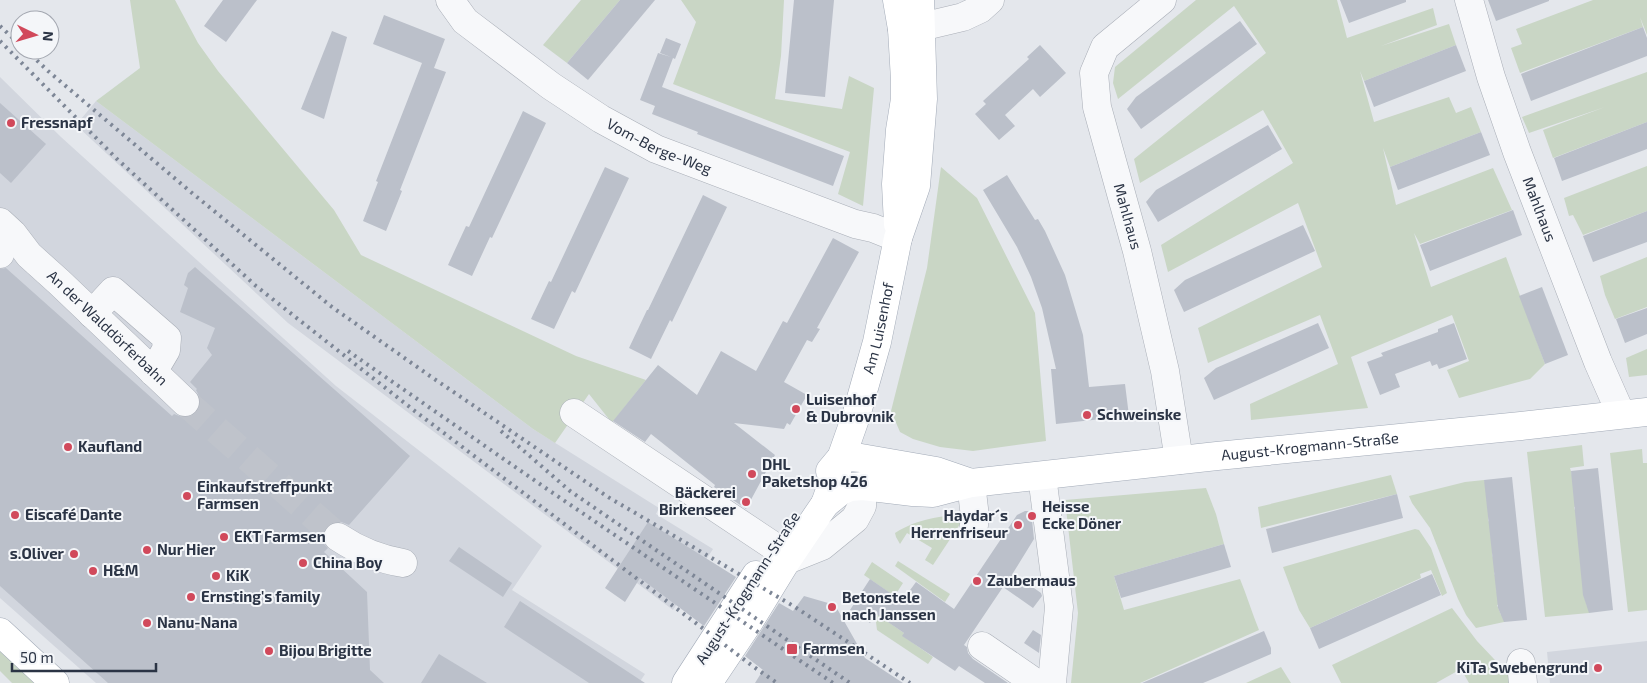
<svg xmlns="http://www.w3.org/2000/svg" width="1647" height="683" font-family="'Exo 2',sans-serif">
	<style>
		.built { fill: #d2d6de }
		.green { fill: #c9d6c5 }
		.building { fill: #bbc0ca }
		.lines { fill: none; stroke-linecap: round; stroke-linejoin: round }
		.minor-tunnel { stroke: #bfc3cb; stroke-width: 28; stroke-dasharray: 28 14; stroke-linecap: butt }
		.minor-casing { stroke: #a9aeb7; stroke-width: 29 }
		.major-casing { stroke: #a3abb8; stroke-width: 29 }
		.minor { stroke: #f7f8fa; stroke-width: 28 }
		.major { stroke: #fff; stroke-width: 28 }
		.rail { stroke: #7d8696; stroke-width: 4; stroke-dasharray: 2.5 5; stroke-linecap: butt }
		.poi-dot { fill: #d1495b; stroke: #f4f6f9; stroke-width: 2 }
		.labels { text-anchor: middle; stroke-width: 4; stroke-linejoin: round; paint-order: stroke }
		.poi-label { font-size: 15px; font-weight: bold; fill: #2b3445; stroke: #f4f6f9; text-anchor: start }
		.street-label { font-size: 15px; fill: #2b3445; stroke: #f4f6f9 }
	</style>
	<rect width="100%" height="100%" fill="#e4e7ec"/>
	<g class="built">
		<polygon points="0,77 61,137 336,386 542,546 512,590 645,674 639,683 96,683 0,598"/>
		<polygon points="96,101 533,429 659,508 656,514 713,549 673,610 288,323 76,125"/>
		<polygon points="1647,641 1647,683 1550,683 1547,652"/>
	</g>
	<g class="green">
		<polygon points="130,0 175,0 198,43 218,71 334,210 361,255 576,356 646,380 612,423 589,394 555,443 533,429 96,101 140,68"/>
		<polygon points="581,0 620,0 567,63 543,45"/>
		<polygon points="681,0 784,0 781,56 775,99 842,109 849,76 874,88 863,206 838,194 850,152 673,84 696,22"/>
		<polygon points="1196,0 1337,0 1347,38 1433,8 1437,25 1381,46 1449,24 1456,45 1364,81 1360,71 1374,122 1449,97 1456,113 1471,107 1481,132 1390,167 1383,148 1396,205 1493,168 1512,210 1420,244 1414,233 1431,287 1506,257 1545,364 1530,379 1459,398 1447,370 1469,361 1452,315 1351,357 1368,408 1251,420 1250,404 1338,364 1320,315 1208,363 1198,328 1322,267 1298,203 1168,272 1161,245 1293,163 1263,110 1140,183 1134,159 1266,53 1234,6 1118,99 1113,83 1115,67"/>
		<polygon points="1593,0 1647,0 1647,35 1640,17 1643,27 1520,73 1511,48 1522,44 1516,29"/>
		<polygon points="1647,72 1647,122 1553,158 1543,130 1605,107 1529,133 1522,117"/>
		<polygon points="1647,166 1647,211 1583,235 1573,215 1569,216 1564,198"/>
		<polygon points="941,167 977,198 1035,313 1046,441 973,451 940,447 913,439 900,432 891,411 927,268"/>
		<polygon points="1647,257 1647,307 1615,319 1605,295 1600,276"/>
		<polygon points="1647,349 1647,375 1629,377 1626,358"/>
		<path d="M1582,445L1584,466L1570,468L1576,489H1573L1578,506L1574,507C1575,511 1577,515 1577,519C1577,525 1577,529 1579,535L1584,596L1587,606H1589V613L1545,617L1527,452Z"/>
		<polygon points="1642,449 1643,463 1647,463 1647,610 1628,612 1610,453"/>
		<polygon points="1391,475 1397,494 1261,528 1258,507"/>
		<polygon points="1484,480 1488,491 1486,498 1490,508 1488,520 1495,533 1490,534 1493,544 1492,555 1495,562 1494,573 1497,580 1496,590 1502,604 1497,605 1501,615 1504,615 1504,622 1476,628 1466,615 1458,599 1430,528 1412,503 1409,496 1465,482"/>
		<path d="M1206,488L1216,514L1224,544L1114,576L1124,610L1240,579C1247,596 1252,613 1259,630L1140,683H1071L1078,613L1065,500Z"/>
		<path d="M965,513L964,518L933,565L925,560L932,548L907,533L900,544L896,537L895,533C919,518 939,517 965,513Z"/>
		<polygon points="1415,529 1419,530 1431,548 1447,593 1442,596 1431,570 1420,574 1421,578 1310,628 1299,610 1283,567"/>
		<polygon points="898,561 950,594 945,602 895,566"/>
		<polygon points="872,562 903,583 881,617 904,633 903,636 933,657 928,664 877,630 876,622 872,619 890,593 864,575"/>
		<polygon points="1452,608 1477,641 1511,677 1512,683 1469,683 1461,669 1436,683 1341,683 1332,665"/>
		<polygon points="0,644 41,683 12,683 0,671"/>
		<polygon points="1281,667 1291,683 1246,683"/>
	</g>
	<g class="building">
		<polygon points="223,0 257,0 226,42 204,26"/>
		<polygon points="620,0 655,0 588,80 567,63"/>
		<polygon points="794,0 834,0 825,97 785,93"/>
		<polygon points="1340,0 1406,0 1406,2 1349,23"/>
		<polygon points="1488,0 1549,0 1549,1 1496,21"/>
		<polygon points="384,15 445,39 434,68 446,72 400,190 402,191 386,231 363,221 378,182 376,181 422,63 373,44"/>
		<polygon points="1240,21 1257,44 1141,129 1127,109 1136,97"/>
		<polygon points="1643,27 1647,38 1647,56 1531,101 1521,74"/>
		<polygon points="332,31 347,37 324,119 301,109"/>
		<polygon points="666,38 681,44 675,59 673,58 662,87 844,156 833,186 697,134 698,132 652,114 655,106 640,100 658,53 671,57 660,53"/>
		<polygon points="1040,45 1066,73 1040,97 1033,89 1005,115 1015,126 999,140 975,114 986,104 983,101 1029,59 1027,57"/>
		<polygon points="1456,45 1466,71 1374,107 1364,81"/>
		<polygon points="0,103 46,144 11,183 0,173"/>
		<polygon points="523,111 546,123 492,238 490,237 472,276 448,265 466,226 469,227"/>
		<polygon points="1647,122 1647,149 1562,181 1554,158"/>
		<polygon points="1268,125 1282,149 1158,222 1146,202 1156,190"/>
		<polygon points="1481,132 1490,155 1398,190 1390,167"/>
		<polygon points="605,167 629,178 575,293 572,291 554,329 531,319 549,281 551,282"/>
		<polygon points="1007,175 1035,220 1038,219 1045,231 1065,275 1083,335 1089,387 1125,384 1129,416 1056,424 1051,369 1056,369 1042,308 1031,277 1017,247 983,190"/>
		<polygon points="703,195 727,207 672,322 670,320 651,359 629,348 647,310 648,310"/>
		<polygon points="1513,210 1522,235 1430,271 1420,245"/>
		<polygon points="1647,211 1647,242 1593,262 1583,236"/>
		<polygon points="1303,225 1315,251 1184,312 1174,290 1185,280"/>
		<polygon points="833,238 859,252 817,328 820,329 812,342 807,340 784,382 807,395 790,425 787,423 784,429 734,423 775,455 746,509 714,487 715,485 651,434 645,442 613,421 658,365 697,395 721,351 756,371 783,321 787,323"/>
		<polygon points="195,267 410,456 349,525 339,521 331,523 325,528 322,536 324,544 328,548 324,552 367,592 370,670 384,683 108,683 0,586 0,269 6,268 172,416 174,414 182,417 190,417 196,413 200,406 200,398 196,390 197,389 190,382 212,355 207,348 215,328 180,312 188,288 184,285 188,273"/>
		<polygon points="1542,287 1568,355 1545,364 1519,296"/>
		<polygon points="1647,308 1647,334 1625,343 1616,319"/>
		<polygon points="1318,323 1329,348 1214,400 1204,378 1216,368"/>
		<polygon points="1454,323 1467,359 1439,369 1437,364 1432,366 1430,361 1395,374 1400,387 1380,395 1367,362 1383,356 1381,353 1438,332 1438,329"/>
		<polygon points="1598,468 1613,610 1589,613 1583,595 1571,471"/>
		<polygon points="1512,477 1527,620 1504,622 1498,608 1484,480"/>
		<polygon points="1397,494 1403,518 1272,553 1266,529"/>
		<polygon points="1025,511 1031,511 1034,539 1013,573 1041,593 1042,596 1033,608 1003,587 964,645 967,647 968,653 973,659 1008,683 985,683 959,666 955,671 902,636 904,633 876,614 870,623 850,610 870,579 902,601 916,582 954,609 1017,515"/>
		<polygon points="648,522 736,577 704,626 640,578 625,602 605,588"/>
		<polygon points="1224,544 1231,567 1121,598 1114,576"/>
		<polygon points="459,547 512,583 503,597 449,561"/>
		<polygon points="1432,574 1441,595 1319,649 1310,628"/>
		<polygon points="804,596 835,605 865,658 903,683 755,683 763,670 745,656 779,603 793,611"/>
		<polygon points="520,601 645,683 589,683 504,627"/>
		<polygon points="1033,630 1041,635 1039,653 1024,643"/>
		<polygon points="1264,631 1271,648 1271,654 1220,676 1203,683 1142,683"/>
		<polygon points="439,654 487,683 421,683"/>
	</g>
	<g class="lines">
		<polyline class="minor-tunnel" points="185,402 338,537"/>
		<g class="minor-casing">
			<g id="minor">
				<path id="s1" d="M450,0L465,21L551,86L601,119L656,149L855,224L873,228L898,238"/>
				<path id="s2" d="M1162,0L1105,47L1094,73L1097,107L1137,251L1165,371L1179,460"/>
				<path id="s3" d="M1469,0L1491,77L1517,152L1598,362L1621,414"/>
				<polyline points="902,29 921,27 963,17 980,9 990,0"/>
				<path id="s4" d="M0,222L13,234L29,255L59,282L185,402"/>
				<polyline points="0,240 1,242 0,254"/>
				<polyline points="92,314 113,291 167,338 166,350 153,372"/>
				<polyline points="574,413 775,547"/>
				<polyline points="1042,476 1059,607 1052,683"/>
				<polyline points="971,483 975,517 974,525"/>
				<path d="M338,537C359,551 378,559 403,563"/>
				<polyline points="787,560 822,546 855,519 862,506 863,486"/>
				<polyline points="982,646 1036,683"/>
				<polyline points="1521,663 1523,683"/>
			</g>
		</g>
		<g class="major-casing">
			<g id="major">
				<polyline points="897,0 902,29 905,80 905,99 900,130 896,184 898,224"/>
				<polyline points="830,471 840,459 848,457 861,458 936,471 971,483"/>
				<path id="s5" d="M825,504L856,416L877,342L898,238L916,186L923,99L920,0"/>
				<polyline points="0,632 55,683"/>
				<polyline points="686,683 756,575"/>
				<path id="s6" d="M708,683L749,622L787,560L814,520L825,504L841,491L850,487L863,486L913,492L933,493L971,483L1217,456L1521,426L1647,412"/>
			</g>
		</g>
		<use href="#minor" class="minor"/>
		<use href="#major" class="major"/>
		<g class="rail">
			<polyline points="0,26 20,45"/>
			<polyline points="0,41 117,159 256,286 416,412 754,667 777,683"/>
			<polyline points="26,50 48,71 192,193 332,307 430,376 608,497 795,607 910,683"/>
			<polyline points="348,351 547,489 833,683"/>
			<polyline points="501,431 570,491 850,683"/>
		</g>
	</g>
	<g class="poi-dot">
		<circle cx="11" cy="123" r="5"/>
		<circle cx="796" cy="409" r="5"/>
		<circle cx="1087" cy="415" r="5"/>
		<circle cx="68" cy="447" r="5"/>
		<circle cx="752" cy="474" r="5"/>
		<circle cx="187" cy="496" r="5"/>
		<circle cx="746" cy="502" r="5"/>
		<circle cx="15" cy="515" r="5"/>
		<circle cx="1032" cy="516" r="5"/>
		<circle cx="1018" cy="525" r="5"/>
		<circle cx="224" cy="537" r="5"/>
		<circle cx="147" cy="550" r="5"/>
		<circle cx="74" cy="554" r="5"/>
		<circle cx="303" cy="563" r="5"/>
		<circle cx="93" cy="571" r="5"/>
		<circle cx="216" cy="576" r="5"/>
		<circle cx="977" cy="581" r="5"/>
		<circle cx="191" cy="597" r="5"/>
		<circle cx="832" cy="607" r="5"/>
		<circle cx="147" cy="623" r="5"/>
		<rect x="786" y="643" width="12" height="12" rx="2.5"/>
		<circle cx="269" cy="651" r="5"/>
		<circle cx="1598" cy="668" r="5"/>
	</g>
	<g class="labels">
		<g class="poi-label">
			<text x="21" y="128">Fressnapf</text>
			<text x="806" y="405">Luisenhof<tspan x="806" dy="17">&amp; Dubrovnik</tspan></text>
			<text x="1097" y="420">Schweinske</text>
			<text x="78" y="452">Kaufland</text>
			<text x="762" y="470">DHL<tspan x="762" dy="17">Paketshop 426</tspan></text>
			<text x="197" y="492">Einkaufstreffpunkt<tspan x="197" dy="17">Farmsen</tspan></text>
			<text x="736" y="498" text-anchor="end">Bäckerei<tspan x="736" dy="17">Birkenseer</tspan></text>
			<text x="1042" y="512">Heisse<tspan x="1042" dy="17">Ecke Döner</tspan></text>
			<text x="25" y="520">Eiscafé Dante</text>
			<text x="1008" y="521" text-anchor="end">Haydar´s<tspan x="1008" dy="17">Herrenfriseur</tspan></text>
			<text x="234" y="542">EKT Farmsen</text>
			<text x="157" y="555">Nur Hier</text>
			<text x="64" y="559" text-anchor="end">s.Oliver</text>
			<text x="313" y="568">China Boy</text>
			<text x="103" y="576">H&amp;M</text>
			<text x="226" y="581">KiK</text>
			<text x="987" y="586">Zaubermaus</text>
			<text x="201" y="602">Ernsting's family</text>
			<text x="842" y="603">Betonstele<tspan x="842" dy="17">nach Janssen</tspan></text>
			<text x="157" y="628">Nanu-Nana</text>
			<text x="803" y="654">Farmsen</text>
			<text x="279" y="656">Bijou Brigitte</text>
			<text x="1588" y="673" text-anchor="end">KiTa Swebengrund</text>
		</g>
		<g class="street-label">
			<text dy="5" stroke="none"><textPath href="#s1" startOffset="258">Vom-Berge-Weg</textPath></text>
			<text dy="5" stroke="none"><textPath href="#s3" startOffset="221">Mahlhaus</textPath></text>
			<text dy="5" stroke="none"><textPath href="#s2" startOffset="250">Mahlhaus</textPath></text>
			<text dy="5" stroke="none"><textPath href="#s4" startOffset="151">An der Walddörferbahn</textPath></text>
			<text dy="5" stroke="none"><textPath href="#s5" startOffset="184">Am Luisenhof</textPath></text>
			<text dy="5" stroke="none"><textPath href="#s6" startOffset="708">August-Krogmann-Straße</textPath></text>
			<text transform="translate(748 588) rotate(-57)" y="5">August-Krogmann-Straße</text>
		</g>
	</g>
	<g transform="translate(35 35) rotate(95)"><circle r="24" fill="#f4f6f9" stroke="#a4a8b1"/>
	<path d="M0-4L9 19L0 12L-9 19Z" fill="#d1495b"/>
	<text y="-8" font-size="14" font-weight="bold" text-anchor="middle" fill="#2b3445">N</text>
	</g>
	<path d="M12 663v8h144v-8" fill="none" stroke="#2b3445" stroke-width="2.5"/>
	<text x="20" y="663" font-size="15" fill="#2b3445" stroke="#f4f6f9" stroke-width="4" paint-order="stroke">50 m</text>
</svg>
